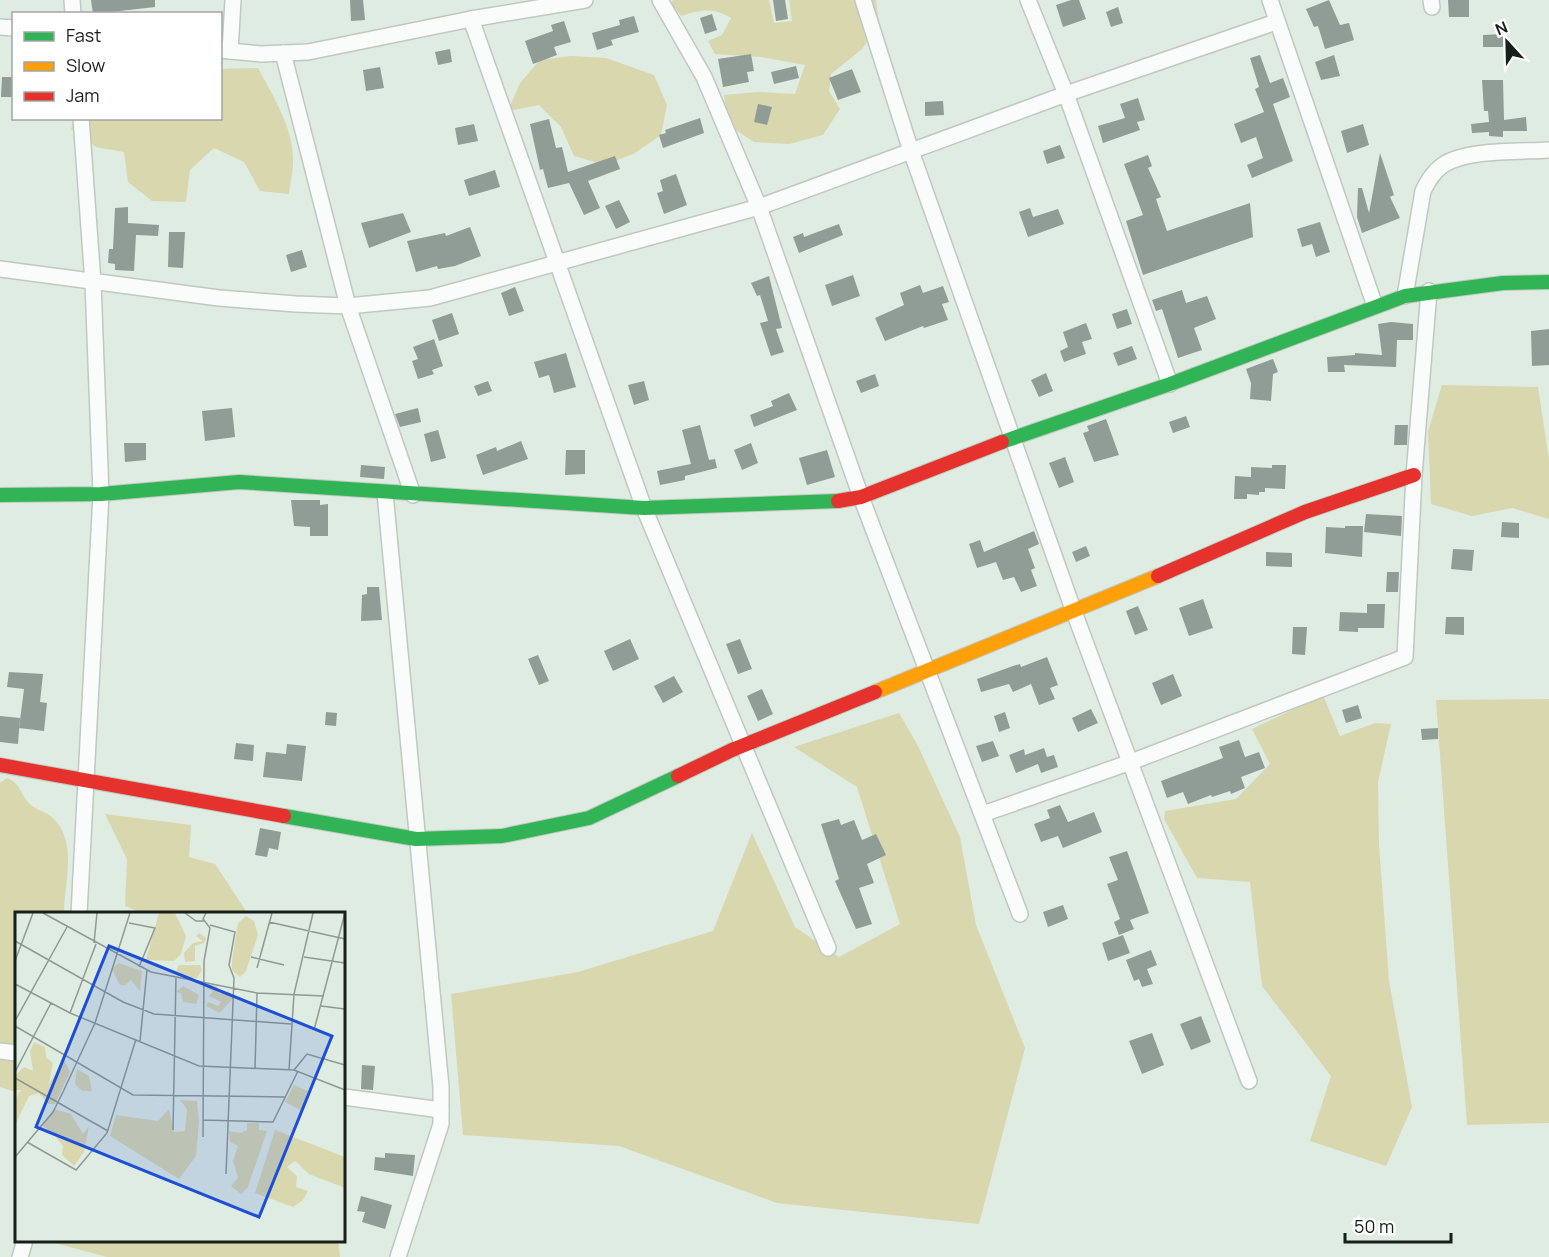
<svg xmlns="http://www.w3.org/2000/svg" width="1549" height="1257" font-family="Manrope,sans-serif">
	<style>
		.green { fill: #d9d7ae }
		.building { fill: #909c96 }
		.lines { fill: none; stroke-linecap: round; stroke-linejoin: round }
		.street-casing { stroke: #bfc9c1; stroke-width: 18 }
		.fast-casing { stroke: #bfc9c1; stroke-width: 16 }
		.slow-casing { stroke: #bfc9c1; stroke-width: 16 }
		.jam-casing { stroke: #bfc9c1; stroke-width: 16 }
		.street { stroke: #fafcfb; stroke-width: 15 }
		.fast { stroke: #30b455; stroke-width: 14 }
		.slow { stroke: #ff9f0a; stroke-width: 14 }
		.jam { stroke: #e5322d; stroke-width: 14 }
		.inset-road { fill: none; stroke: #8f9a92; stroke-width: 1.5 }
		.view { fill: #1d4ed8; fill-opacity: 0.15; stroke: #1d4ed8; stroke-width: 3 }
		.inset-edge { fill: none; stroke: #171f19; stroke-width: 3 }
	</style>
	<rect width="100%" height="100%" fill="#dfece2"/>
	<g class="green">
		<path d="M673,0H769L774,23L792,21L789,0H876L879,25L862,49L831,74L829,91L840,109L823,135L789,144L754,142L728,125L724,95L758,92L795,94L805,65L761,57L715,54L708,41L722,35L731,18C712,7 701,10 681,16L671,3Z"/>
		<polygon points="571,56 606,58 654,75 667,105 661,135 635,153 605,165 574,156 561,127 539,105 508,111 520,83 540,60"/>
		<path d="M258,68C273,96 294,129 293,161C293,172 290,184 289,194L260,191L244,162L214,148L190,170L186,202L152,201L128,182L124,152L96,147L71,129L75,119L220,118L221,69Z"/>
		<polygon points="1442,385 1538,387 1549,460 1549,519 1512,508 1472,516 1431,504 1428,431"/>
		<polygon points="1323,695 1340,736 1375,723 1391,724 1378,782 1379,845 1389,981 1412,1107 1386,1166 1310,1141 1331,1076 1262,986 1250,882 1197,878 1164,819 1165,811 1236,799 1270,764 1252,729"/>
		<polygon points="1549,699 1549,1123 1467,1125 1436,700"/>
		<polygon points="899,713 918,746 960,837 976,925 1025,1048 979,1224 777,1203 619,1146 463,1135 451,994 578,972 713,931 752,833 795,927 839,957 900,924 857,787 794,747"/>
		<path d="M7,778C21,783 20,795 30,804C37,811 48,812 54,819C78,844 64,883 64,913L16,914V1092L0,1087V783Z"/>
		<polygon points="105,814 191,825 189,857 215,864 246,911 144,914 125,906 127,859"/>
		<polygon points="47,1241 338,1241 340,1257 107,1257"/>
	</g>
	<g class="building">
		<polygon points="91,0 155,0 155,7 93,14"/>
		<polygon points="350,0 363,0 365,20 351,21"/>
		<polygon points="773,0 785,0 788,19 776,21"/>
		<polygon points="1071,0 1079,0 1086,19 1063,27 1056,5"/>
		<polygon points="1329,0 1340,25 1349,23 1354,40 1325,49 1318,26 1314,27 1306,9"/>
		<polygon points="1448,0 1469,0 1469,17 1449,17"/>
		<polygon points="1118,7 1123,23 1111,27 1106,12"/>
		<polygon points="712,14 717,30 705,34 700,18"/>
		<polygon points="634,16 639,32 611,40 613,45 597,50 592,33 620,25 619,20"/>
		<polygon points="564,21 571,42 554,47 557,55 533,64 525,41 553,31 551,25"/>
		<polygon points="1504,34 1503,47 1483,47 1483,35"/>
		<polygon points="450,49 452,62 438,65 435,52"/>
		<polygon points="751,54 754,71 747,72 749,82 723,87 718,59"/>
		<polygon points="1260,55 1270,83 1283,78 1290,97 1273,104 1293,161 1252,178 1247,165 1263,158 1256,137 1241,143 1234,124 1264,112 1255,89 1259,87 1250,58"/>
		<polygon points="1334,55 1340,76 1321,80 1315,62"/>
		<polygon points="796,66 799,78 774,84 771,72"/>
		<polygon points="380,67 384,88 366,91 363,70"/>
		<polygon points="852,69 861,92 838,100 829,78"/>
		<polygon points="2,77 13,77 12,97 1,97"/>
		<polygon points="1482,80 1503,80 1504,120 1526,117 1527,131 1503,131 1503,137 1489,136 1489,132 1472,133 1471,124 1489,122 1488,111 1484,111"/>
		<polygon points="1138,98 1145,120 1137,122 1140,130 1103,143 1098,126 1125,118 1120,104"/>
		<polygon points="943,101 944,115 925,116 925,102"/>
		<polygon points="758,104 772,107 767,125 754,122"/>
		<polygon points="700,118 704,133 663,148 659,135 666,133 665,130"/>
		<polygon points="549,119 556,148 562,147 568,172 615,156 620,169 588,181 600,208 584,215 569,183 548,188 543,169 540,170 530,124"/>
		<polygon points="474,124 478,141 458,145 455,128"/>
		<polygon points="1363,124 1369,145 1347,153 1341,131"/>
		<polygon points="1060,145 1065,158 1047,164 1043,151"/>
		<polygon points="1380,153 1394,195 1390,197 1400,218 1362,233 1357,217 1358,188 1362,188 1369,213"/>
		<polygon points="1148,155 1152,166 1148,168 1161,197 1156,199 1167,231 1250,203 1253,237 1143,275 1126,221 1143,215 1124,164"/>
		<polygon points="495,170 500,187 469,196 464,180"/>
		<polygon points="676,174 687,205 664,214 657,193 663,191 660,180"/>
		<polygon points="619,200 630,222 616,229 605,206"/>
		<polygon points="128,207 128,223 159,225 158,236 136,235 134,271 115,270 115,264 108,263 109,249 113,249 115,208"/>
		<polygon points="1030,208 1033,217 1058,209 1064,224 1028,237 1019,212"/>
		<polygon points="403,213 411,232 369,248 361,223"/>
		<polygon points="1320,222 1330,252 1316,257 1312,244 1302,247 1297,229"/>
		<polygon points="839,224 843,235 799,253 793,237 803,233 804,237"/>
		<polygon points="470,227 481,256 455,266 438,269 437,266 416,272 407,241 445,233 446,236"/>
		<polygon points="169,232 185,232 183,268 168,267"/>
		<polygon points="302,250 307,267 291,272 286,255"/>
		<polygon points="853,275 860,296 832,306 825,285"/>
		<polygon points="769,276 782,328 776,329 784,352 771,356 760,323 768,321 760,295 757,296 751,283"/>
		<polygon points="920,285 923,293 943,286 949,302 942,304 948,320 924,328 923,326 885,341 875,318 904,305 900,293"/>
		<polygon points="515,287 524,311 509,316 501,293"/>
		<polygon points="1182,290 1186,303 1207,296 1216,319 1194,328 1202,350 1178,358 1162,309 1156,311 1152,300"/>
		<polygon points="1127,309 1132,324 1117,329 1112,314"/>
		<polygon points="452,313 459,334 439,341 432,320"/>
		<polygon points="1391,322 1413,324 1413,340 1397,340 1396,367 1344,365 1345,372 1328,372 1327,357 1355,355 1355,353 1382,355 1378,324"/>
		<polygon points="1086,323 1092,339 1082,342 1086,354 1064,362 1060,351 1068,347 1063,332"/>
		<polygon points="1549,329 1549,365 1532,366 1531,331"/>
		<polygon points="434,339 443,366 432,370 434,374 418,379 412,361 418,359 413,347"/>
		<polygon points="1132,346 1137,359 1118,366 1113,353"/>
		<polygon points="566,353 576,387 554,393 549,375 539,378 534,362"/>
		<polygon points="1273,359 1278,372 1273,374 1271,401 1250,399 1251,383 1246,369"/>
		<polygon points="1046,373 1053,391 1039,397 1031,380"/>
		<polygon points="875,374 879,386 861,393 856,381"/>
		<polygon points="488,381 492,391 478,396 474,386"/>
		<polygon points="644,381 649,400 634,405 628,385"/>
		<polygon points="789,393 797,410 754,427 750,415 773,406 771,401"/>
		<polygon points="232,408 235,437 205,441 202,411"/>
		<polygon points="418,408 421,422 400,427 395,414"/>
		<polygon points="1186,416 1190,427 1173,433 1169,422"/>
		<polygon points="1106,419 1119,455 1094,462 1083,433 1089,431 1087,426"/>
		<polygon points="700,425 709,460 715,459 717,468 685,476 685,480 660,485 657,471 691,464 682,430"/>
		<polygon points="1395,425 1408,425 1407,445 1394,445"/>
		<polygon points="438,430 446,458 431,462 424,434"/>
		<polygon points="521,441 528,459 483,475 476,455 496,447 497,451"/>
		<polygon points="124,443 146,443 146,460 125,462"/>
		<polygon points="751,443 758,463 742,470 734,450"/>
		<polygon points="566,450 585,450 585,474 565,475"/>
		<polygon points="827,450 835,477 807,485 799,458"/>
		<polygon points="1065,457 1074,482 1059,488 1049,463"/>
		<polygon points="361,465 385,467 384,479 360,477"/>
		<polygon points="1272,465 1286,465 1285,489 1265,488 1265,492 1259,492 1259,495 1247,494 1247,499 1234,499 1235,476 1251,477 1251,467 1272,468"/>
		<polygon points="291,500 320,500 320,505 328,504 328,536 310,536 310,527 294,526"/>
		<polygon points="1366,514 1402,516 1401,536 1364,532"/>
		<polygon points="1502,522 1519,523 1519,538 1501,537"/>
		<polygon points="1345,526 1363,526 1362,557 1325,553 1326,527 1345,528"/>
		<polygon points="1034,531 1039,544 1028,549 1035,568 1031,570 1037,586 1021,592 1014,577 1003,580 996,562 977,568 969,544 980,540 984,552"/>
		<polygon points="1086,546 1090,556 1076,562 1072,552"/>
		<polygon points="1453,549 1474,550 1472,571 1451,569"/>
		<polygon points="1266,552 1292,553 1292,567 1266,566"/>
		<polygon points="1387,572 1399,572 1398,592 1386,592"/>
		<polygon points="367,587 379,587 382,620 361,621 362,595 367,594"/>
		<polygon points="1203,599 1213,628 1189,636 1179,608"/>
		<polygon points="1367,604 1385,604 1384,628 1358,628 1358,632 1339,631 1340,612 1367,613"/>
		<polygon points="1138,606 1148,630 1135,635 1126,611"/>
		<polygon points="1446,617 1464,617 1464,635 1445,634"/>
		<polygon points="1293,627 1307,627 1305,655 1292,654"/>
		<polygon points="630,639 639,659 613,671 604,651"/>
		<polygon points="740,639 752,669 738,674 726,644"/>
		<polygon points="538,655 549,681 539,685 528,659"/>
		<polygon points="1047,657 1058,685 1050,688 1055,699 1039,705 1031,684 1013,692 1009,684 981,692 977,679 1013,666 1020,664 1021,667"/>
		<polygon points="9,672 43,674 40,702 47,703 44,731 19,728 24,689 7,687"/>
		<polygon points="1173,674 1182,696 1161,705 1152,683"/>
		<polygon points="674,676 683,692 663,703 654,686"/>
		<polygon points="762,689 773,714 758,721 747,696"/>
		<polygon points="1358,705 1362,718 1346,723 1342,710"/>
		<polygon points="1091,709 1098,723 1078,732 1072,718"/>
		<polygon points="326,712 337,713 336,726 325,725"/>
		<polygon points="1005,712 1010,728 999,732 994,716"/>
		<polygon points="0,716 20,718 18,744 0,742"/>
		<polygon points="1438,728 1438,739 1422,740 1421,729"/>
		<polygon points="1239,740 1245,757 1259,752 1265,768 1241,777 1245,788 1231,794 1230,791 1212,797 1211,795 1188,804 1183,792 1167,798 1161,781 1223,758 1219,747"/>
		<polygon points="993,741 999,756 982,762 976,746"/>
		<polygon points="236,743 254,745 253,761 234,759"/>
		<polygon points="287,744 306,746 302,781 263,777 266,752 286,754"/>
		<polygon points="1044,748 1047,757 1054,755 1058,767 1041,773 1038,764 1016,773 1009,755 1024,749 1025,755"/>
		<polygon points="1060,805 1068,822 1094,812 1102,832 1063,848 1058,836 1041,842 1034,824 1050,818 1047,810"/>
		<polygon points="839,819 841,825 854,820 862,840 876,834 886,855 867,864 874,883 859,888 872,924 856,929 835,881 839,879 821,824"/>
		<polygon points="260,828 281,832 278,850 269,848 267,857 255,855"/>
		<polygon points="1127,851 1149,913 1130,920 1134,929 1119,935 1114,922 1120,919 1107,884 1118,880 1109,857"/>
		<polygon points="1063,905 1068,919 1048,927 1043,912"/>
		<polygon points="1123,935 1130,953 1108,961 1102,943"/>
		<polygon points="1151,950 1157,965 1147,969 1153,984 1142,987 1139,979 1134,981 1126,960"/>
		<polygon points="1201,1016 1211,1042 1191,1050 1180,1024"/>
		<polygon points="1152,1033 1164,1065 1142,1074 1129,1041"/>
		<polygon points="362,1065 375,1066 373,1090 361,1089"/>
		<polygon points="385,1153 415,1155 413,1176 374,1170 375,1157 385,1158"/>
		<polygon points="361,1196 392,1205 385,1229 362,1222 365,1212 357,1211"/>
	</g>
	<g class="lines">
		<g class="street-casing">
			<g id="street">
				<polyline points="72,0 73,14"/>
				<polyline points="660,0 704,77 759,207 861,497 1020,914"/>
				<polyline points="863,0 911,151 1074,612 1249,1081"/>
				<polyline points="1028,0 1066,94 1170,384"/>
				<polyline points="1270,0 1375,306"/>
				<polyline points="1431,0 1432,7"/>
				<polyline points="471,19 644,508 828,948"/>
				<polyline points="0,27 14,28"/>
				<polyline points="220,50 261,54 308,52 471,19 585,0"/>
				<polyline points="230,51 233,0"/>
				<polyline points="283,53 348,306 413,495"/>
				<polyline points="0,269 219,298 296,304 348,306 430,298 759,207 1066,94 1276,22"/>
				<path d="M1405,296L1423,191C1428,181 1433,172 1443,165C1467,149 1520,152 1549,150"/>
				<polyline points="385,493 441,1087 441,1124 398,1257"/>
				<polyline points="983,814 1131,762 1405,657 1414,475 1429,291"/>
				<polyline points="79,914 101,494 93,283 81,118"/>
				<polyline points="0,1051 16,1053"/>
				<polyline points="344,1097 441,1110"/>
				<polyline points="20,1257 25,1240"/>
			</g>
		</g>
		<g class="fast-casing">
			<g id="fast">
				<polyline points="1002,442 1170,384 1405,296 1503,283 1549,282"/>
				<polyline points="0,495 101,494 239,482 644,508 838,501"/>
				<polyline points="284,816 416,839 502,836 589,818 678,776"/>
			</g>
		</g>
		<g class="slow-casing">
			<polyline id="slow" points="875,692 1158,576"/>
		</g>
		<g class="jam-casing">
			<g id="jam">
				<polyline points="838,501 861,497 1002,442"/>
				<polyline points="1158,576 1305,512 1414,475"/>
				<polyline points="0,765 284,816"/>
				<polyline points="678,776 732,750 875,692"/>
			</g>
		</g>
		<use href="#street" class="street"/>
		<use href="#fast" class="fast"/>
		<use href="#slow" class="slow"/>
		<use href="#jam" class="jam"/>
	</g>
	<g transform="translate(15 912)">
		<rect width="330" height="330" fill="#dfece2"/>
		<path d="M144,1H160L171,24L166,42L159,49L131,48ZM231,4L239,9L243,23L231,59L225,65L217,58V49L223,11ZM184,21L191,26L189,31L180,34V49L170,50L169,41L178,31L188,29L181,24ZM104,51L127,59L125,79L116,68L109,74L104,72L97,57ZM164,53H185L187,58L182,66H173L161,60ZM193,72L202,74L204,82L213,79L220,84L205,101L191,94L193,90L203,94L206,90L194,84L198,79L191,76ZM168,74L184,83L181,92L168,90L166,81L161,80ZM19,130L30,135L31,145L38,151L34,172L49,147L55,160L40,192H33L24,181L14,184L0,213L1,186L6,178H0V164L9,155L18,159L15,139ZM62,157L74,164L77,179H67L60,172ZM279,173L293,179L287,199L270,190ZM165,188L182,189L184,210L181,244L164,267L95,224L101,203L143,209L154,197L159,220L170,219L172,197ZM39,197L56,202L68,222L74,214L69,240L59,254L47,243L48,234L39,223L28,214ZM232,211H244V218L252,219L233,275L226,282L216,274L223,266L218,249L223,234L215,230L214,219L225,221L232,218ZM260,218L330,245V276L294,262L280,249L272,255L282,264L281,275L293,279L288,288L278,295L240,281Z" fill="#d9d7ae"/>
		<path class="inset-road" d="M28,1L136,60L242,81L309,84M170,1L181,9H189M254,10L330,27M114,11L140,16L124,55M195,13L220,20L214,53L219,66L211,262M0,29L108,90L139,102L276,112M79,31L82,1M236,45L269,53M289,45L330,51M0,49L18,1M242,56L257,1M0,72L55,101L184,154L279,158L330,178M306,94L330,97M55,101L81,32M0,109L52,15M0,114L118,183L270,185M299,118L330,1M125,129L132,58M240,157L242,81M274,158L279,82L298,1M279,158L292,142L330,153M0,160L36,91M0,166L93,219M188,208L258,210L283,159M158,218L161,64M188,225L189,49L195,16L188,7L191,1M12,230L61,258L92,221L121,127M0,245L38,200L48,180L80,111L115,1"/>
		<path class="view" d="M94,34L317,124L244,305L21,215Z"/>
		<rect width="330" height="330" class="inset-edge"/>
	</g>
	<rect x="12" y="12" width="210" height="108" fill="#ffffff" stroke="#a2a5a3" stroke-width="1.5"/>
	<rect x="24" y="32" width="30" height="9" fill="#30b455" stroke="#a2a5a3" stroke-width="1.5"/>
	<text x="66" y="42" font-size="18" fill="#171f19">Fast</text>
	<rect x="24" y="62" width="30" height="9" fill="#ff9f0a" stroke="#a2a5a3" stroke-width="1.5"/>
	<text x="66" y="72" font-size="18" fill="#171f19">Slow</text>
	<rect x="24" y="92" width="30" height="9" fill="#e5322d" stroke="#a2a5a3" stroke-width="1.5"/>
	<text x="66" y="102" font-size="18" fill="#171f19">Jam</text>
	<g transform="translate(1507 42) rotate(338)" stroke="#ffffff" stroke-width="4.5" paint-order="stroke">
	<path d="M0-4.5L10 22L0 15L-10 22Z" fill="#171f19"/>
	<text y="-9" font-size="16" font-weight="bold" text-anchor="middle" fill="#171f19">N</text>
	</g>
	<path d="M1345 1233v9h106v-9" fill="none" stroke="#171f19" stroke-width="3"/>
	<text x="1354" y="1233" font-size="18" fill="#171f19" stroke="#ffffff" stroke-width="4.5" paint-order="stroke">50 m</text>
</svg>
